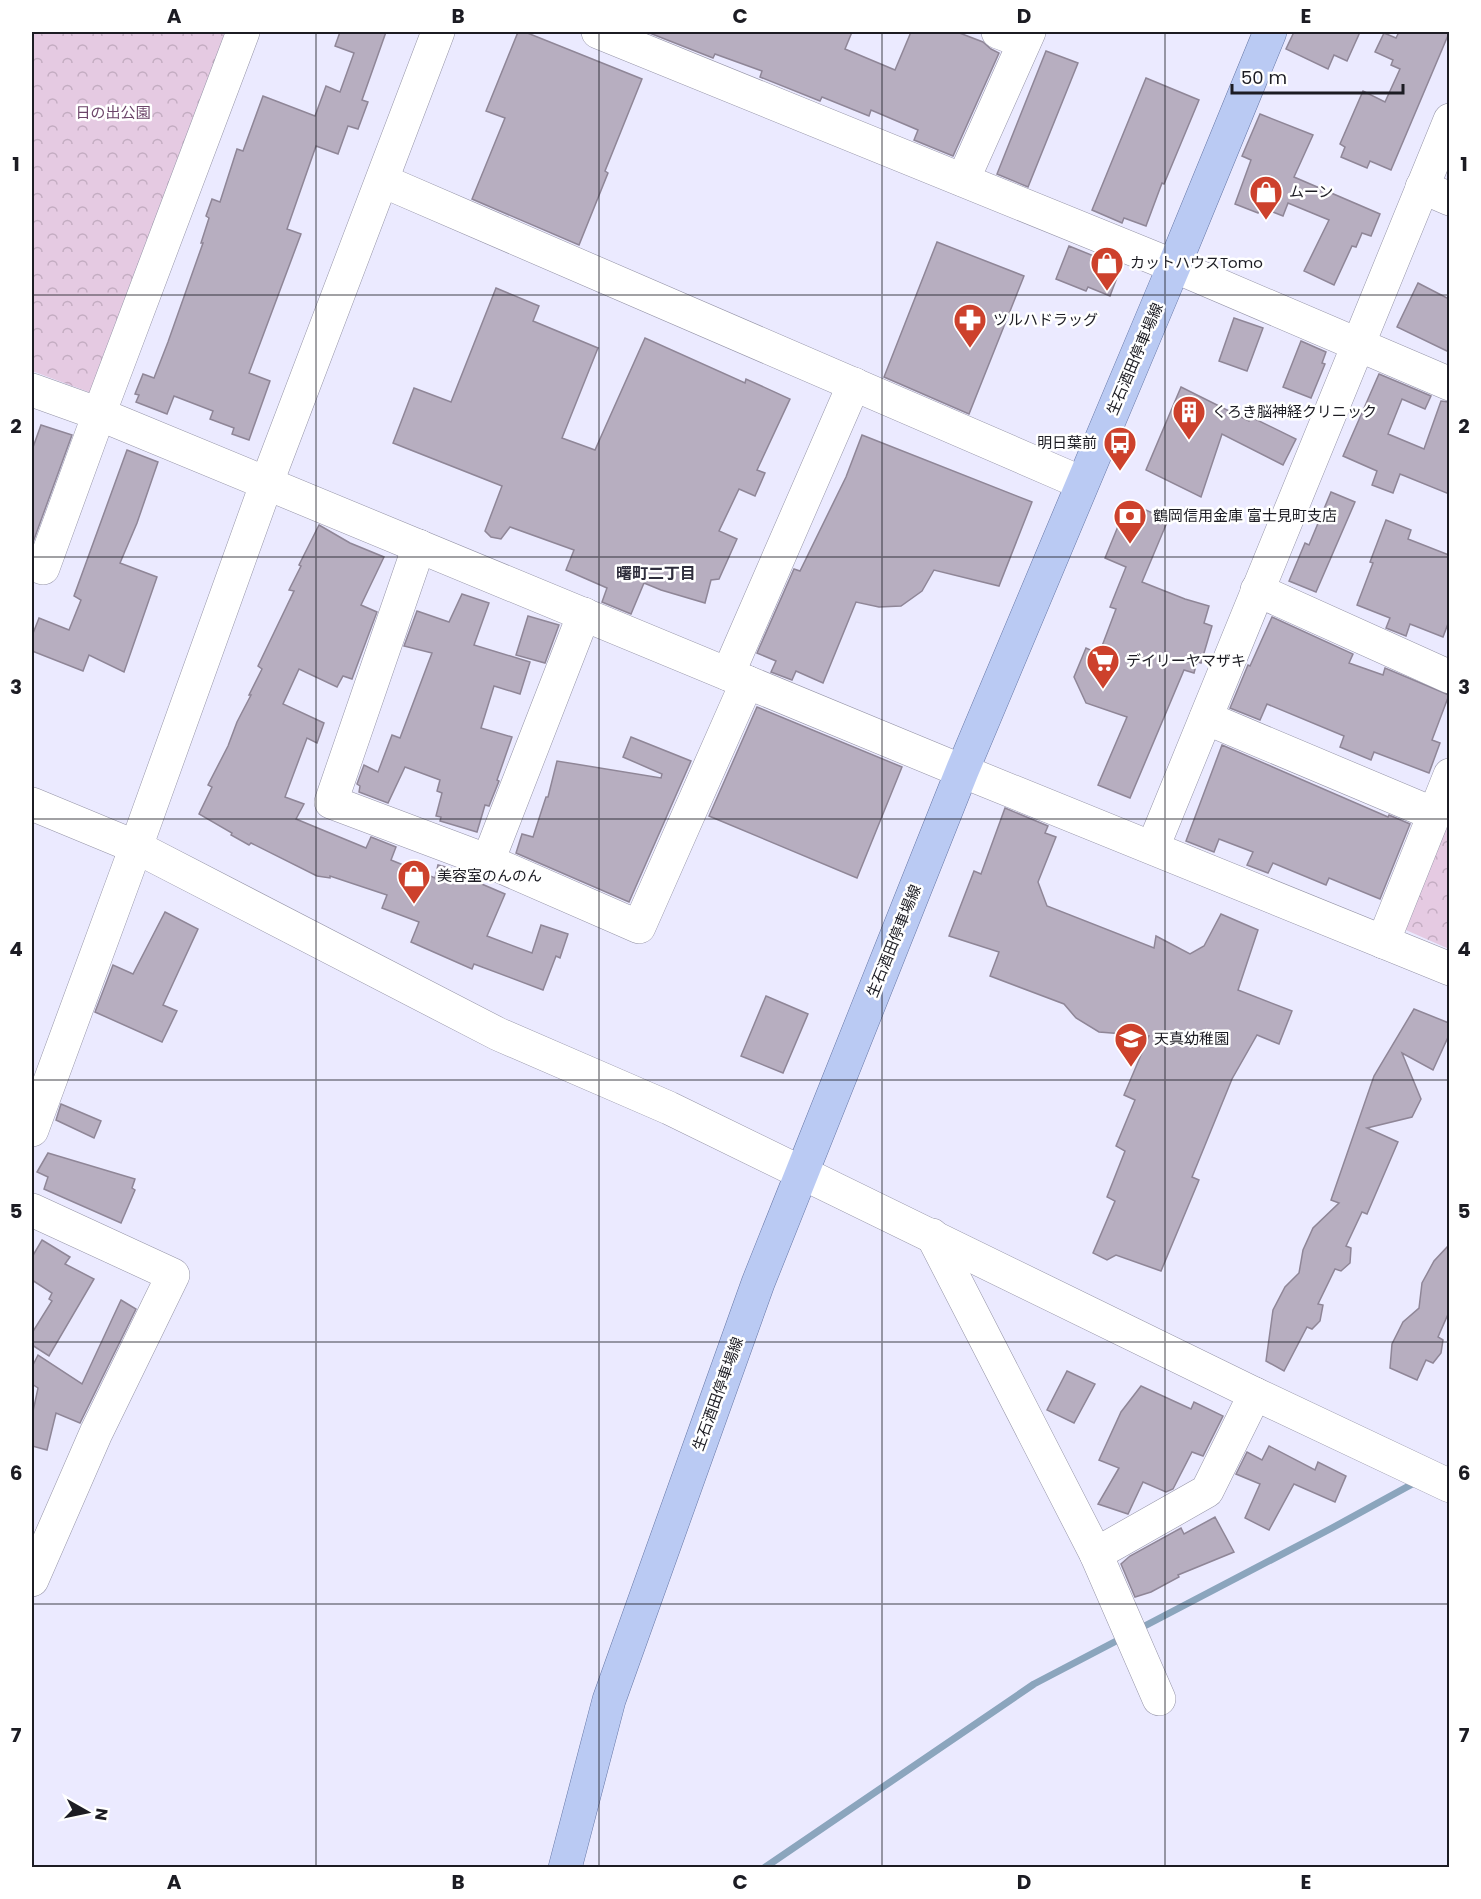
<svg xmlns="http://www.w3.org/2000/svg" width="1481" height="1899" font-family="Poppins,'Noto Sans JP',sans-serif">
	<style>
		.park { fill: url(#park-crowns) }
		.lines { fill: none; stroke-linecap: round; stroke-linejoin: round }
		.stream { stroke: #8ba5bd; stroke-width: 7 }
		.building { fill: #b7aec0; stroke: #8f8697; stroke-width: 1.5 }
		.minor-casing { stroke: #9594a7; stroke-width: 34 }
		.major-casing { stroke: #6576a5; stroke-width: 34 }
		.minor { stroke: #fff; stroke-width: 33 }
		.major { stroke: #bacaf3; stroke-width: 33 }
		.grid { fill: none; stroke: #1c1c23; stroke-width: 1.5; stroke-opacity: 0.55 }
		.labels { text-anchor: middle; stroke-width: 5; stroke-linejoin: round; paint-order: stroke }
		.park-label { font-size: 15px; fill: #6d456a; stroke: #fff }
		.poi-label { font-size: 15px; fill: #1c1c23; stroke: #fff; text-anchor: start }
		.street-label { font-size: 15px; fill: #1c1c23; stroke: #fff }
		.neighbourhood-label { font-size: 16px; font-weight: bold; fill: #2e2d3c; stroke: #fff }
		.neatline { fill: none; stroke: #1c1c23; stroke-width: 2 }
		.grid-label { font-size: 20px; text-anchor: middle; font-weight: bold; fill: #1c1c23 }
	</style>
	<defs>
		<pattern id="park-crowns" width="20" height="18" patternUnits="userSpaceOnUse" patternTransform="scale(1.5)"><rect width="20" height="18" fill="#e5cae2"/><path d="M2 6a3 3 0 1 1 6 0M12 15a3 3 0 1 1 6 0" fill="none" stroke="#c4adc2"/></pattern>
	</defs>
	<rect width="100%" height="100%" fill="#ebeaff"/>
	<g class="park">
		<polygon points="32,32 229,32 94,394 32,371"/>
		<polygon points="1449,802 1449,949 1399,927"/>
	</g>
	<g class="lines">
		<g class="stream">
			<polyline points="1137,1630 1332,1528 1416,1482"/>
			<polyline points="764,1868 1034,1684 1122,1638"/>
		</g>
	</g>
	<g class="building">
		<polygon points="340,32 386,32 362,100 368,102 358,129 348,126 338,154 316,146 287,229 301,234 249,373 270,381 249,440 232,434 234,428 210,419 213,411 174,396 167,414 136,402 139,395 135,394 143,374 154,378 168,342 203,243 201,243 209,218 206,216 212,199 220,202 237,149 243,151 263,96 315,116 326,86 340,92 354,53 335,46"/>
		<polygon points="518,32 525,32 642,79 605,171 608,173 579,245 472,199 505,118 486,111"/>
		<polygon points="647,32 852,32 845,49 895,70 911,32 957,32 983,42 991,49 999,53 953,156 914,140 918,130 871,110 869,116 822,97 820,101 760,77 762,71 715,54 713,58"/>
		<polygon points="1294,32 1360,32 1347,61 1334,55 1328,69 1286,49"/>
		<polygon points="1399,32 1449,33 1391,170 1370,161 1367,168 1341,157 1345,147 1340,144 1363,91 1385,102 1400,69 1391,65 1393,60 1375,52 1384,33 1396,38"/>
		<polygon points="1046,51 1078,63 1028,187 997,174"/>
		<polygon points="1146,78 1199,100 1164,184 1162,183 1146,226 1124,218 1122,223 1092,210"/>
		<polygon points="1260,114 1313,135 1294,177 1380,214 1371,236 1362,233 1356,247 1352,246 1334,285 1304,271 1329,220 1288,203 1283,216 1260,207 1258,213 1235,204 1251,160 1242,156"/>
		<polygon points="937,242 1024,276 969,414 884,377"/>
		<polygon points="1069,246 1121,267 1110,296 1088,287 1086,291 1056,279"/>
		<polygon points="1418,283 1449,299 1449,352 1397,327"/>
		<polygon points="496,288 539,306 533,321 598,348 562,438 595,450 645,338 745,383 746,379 790,399 757,470 765,473 755,496 739,489 719,531 737,539 719,579 711,580 705,603 661,590 644,583 631,614 602,602 607,588 566,570 574,550 510,527 501,539 491,537 485,531 502,486 393,443 414,388 451,402"/>
		<polygon points="1234,318 1263,328 1247,371 1219,361"/>
		<polygon points="1301,341 1326,352 1322,363 1325,364 1311,398 1283,387"/>
		<polygon points="1379,374 1431,396 1425,409 1402,399 1388,434 1424,449 1441,401 1449,402 1449,494 1400,474 1393,493 1372,485 1377,471 1343,456"/>
		<polygon points="1181,387 1249,421 1251,417 1296,439 1283,465 1222,434 1201,497 1146,470"/>
		<polygon points="41,425 72,435 32,545 32,450"/>
		<polygon points="862,435 1032,502 999,586 934,570 922,591 901,606 879,607 856,602 823,683 796,671 792,680 771,672 776,661 757,653 794,569 800,571 846,477"/>
		<polygon points="127,450 158,462 137,523 120,563 157,577 124,672 89,655 83,671 32,651 32,636 39,618 69,630 81,600 74,596"/>
		<polygon points="1331,492 1355,502 1316,592 1289,581 1305,543 1309,545"/>
		<polygon points="1128,502 1168,520 1142,582 1185,599 1209,606 1204,623 1212,626 1201,663 1197,662 1194,673 1184,670 1130,798 1098,785 1127,717 1086,703 1074,677 1086,648 1099,654 1116,609 1110,607 1126,567 1105,558"/>
		<polygon points="1386,520 1411,530 1408,539 1449,555 1449,621 1443,637 1410,624 1406,636 1386,628 1390,618 1357,605 1373,563 1370,562"/>
		<polygon points="319,525 350,543 384,557 361,605 377,612 352,679 343,676 337,687 299,669 283,704 324,723 317,743 307,738 285,797 304,804 296,819 366,848 371,837 396,847 391,860 435,878 438,865 457,870 456,873 505,894 487,936 532,953 541,925 568,934 560,958 556,956 543,990 474,964 472,969 411,942 419,922 382,908 387,895 330,876 330,878 317,876 251,843 249,845 231,835 232,833 199,814 212,787 208,785 228,746 237,722 251,695 249,695 262,669 258,666 294,591 289,590 301,566 299,565"/>
		<polygon points="462,594 489,603 474,645 530,662 520,694 494,686 481,728 512,737 497,780 499,781 489,806 485,805 477,832 440,821 441,817 436,816 442,793 437,791 440,780 405,767 388,803 359,792 360,786 357,784 364,765 378,772 392,735 400,738 432,653 404,646 417,611 449,622"/>
		<polygon points="528,616 559,625 545,663 516,655"/>
		<polygon points="1272,617 1353,654 1349,663 1383,675 1385,668 1449,695 1432,740 1440,743 1429,773 1374,752 1371,760 1340,747 1344,736 1267,704 1260,720 1230,708 1248,665 1250,666"/>
		<polygon points="757,707 902,767 857,878 709,816"/>
		<polygon points="631,737 691,761 629,902 516,853 522,834 533,837 546,797 548,797 557,761 661,778 662,774 623,757"/>
		<polygon points="1222,745 1388,817 1389,815 1410,824 1380,899 1329,878 1326,885 1273,863 1268,873 1247,865 1253,852 1219,839 1214,852 1186,841"/>
		<polygon points="1005,808 1048,826 1045,833 1056,837 1038,882 1047,906 1154,948 1156,936 1190,954 1204,946 1221,914 1258,930 1238,990 1292,1011 1279,1044 1257,1035 1232,1079 1192,1177 1199,1180 1161,1271 1116,1255 1107,1260 1093,1253 1115,1201 1107,1197 1125,1151 1116,1146 1135,1100 1124,1095 1149,1036 1099,1032 1076,1018 1064,1004 990,976 999,952 949,936 974,871 981,874"/>
		<polygon points="165,912 198,929 163,1005 177,1011 162,1042 95,1012 113,965 133,974"/>
		<polygon points="766,996 808,1014 783,1073 741,1056"/>
		<polygon points="1414,1009 1449,1023 1449,1035 1433,1070 1402,1053 1421,1099 1412,1117 1367,1128 1398,1142 1367,1214 1362,1212 1346,1246 1351,1248 1350,1263 1341,1271 1335,1269 1318,1304 1323,1305 1320,1321 1312,1329 1307,1327 1284,1371 1266,1361 1273,1310 1285,1287 1299,1273 1303,1250 1313,1228 1339,1203 1331,1200 1374,1076"/>
		<polygon points="61,1104 101,1121 94,1138 56,1120"/>
		<polygon points="48,1153 135,1179 132,1188 135,1190 121,1223 44,1189 48,1177 37,1172"/>
		<polygon points="42,1240 70,1257 65,1264 94,1279 49,1356 32,1345 32,1333 52,1301 49,1299 52,1293 32,1280 32,1257"/>
		<polygon points="1449,1245 1449,1312 1438,1337 1443,1340 1441,1353 1433,1363 1426,1360 1417,1380 1390,1368 1392,1344 1403,1322 1419,1308 1422,1283 1434,1261"/>
		<polygon points="121,1300 136,1309 80,1423 56,1413 47,1450 32,1446 32,1416 38,1388 32,1384 32,1367 38,1355 82,1384"/>
		<polygon points="1067,1371 1095,1384 1074,1423 1047,1410"/>
		<polygon points="1141,1386 1191,1409 1194,1402 1223,1416 1203,1456 1192,1452 1173,1489 1166,1492 1143,1482 1128,1514 1098,1504 1119,1468 1099,1460 1121,1412"/>
		<polygon points="1269,1446 1315,1470 1318,1462 1346,1476 1335,1502 1294,1484 1269,1530 1245,1518 1260,1484 1236,1474 1247,1452 1262,1460"/>
		<polygon points="1215,1517 1234,1552 1178,1575 1179,1577 1151,1592 1135,1597 1121,1564 1130,1556 1181,1528 1184,1534"/>
	</g>
	<g class="lines">
		<g class="minor-casing">
			<g id="minor">
				<polyline points="598,32 1174,266 1450,384"/>
				<polyline points="998,32 1024,42"/>
				<polyline points="963,180 1029,32"/>
				<polyline points="383,181 1082,483"/>
				<polyline points="1422,187 1450,199"/>
				<polyline points="32,390 99,414 962,771 1450,969"/>
				<polyline points="419,546 331,802 488,861 639,927 747,682"/>
				<polyline points="32,564 43,568 99,414 243,32"/>
				<polyline points="1257,590 1450,677"/>
				<polyline points="728,674 854,384"/>
				<polyline points="1206,718 1434,814"/>
				<polyline points="32,804 136,847 498,1034 669,1108 1255,1394 1450,1486"/>
				<polyline points="1153,847 1450,120"/>
				<polyline points="488,861 584,614"/>
				<polyline points="1383,942 1450,775"/>
				<polyline points="32,1130 136,847 267,482 438,32"/>
				<polyline points="32,1210 173,1275 96,1433 32,1580"/>
				<polyline points="932,1235 1096,1554 1159,1699"/>
				<polyline points="1096,1554 1207,1491 1255,1394"/>
			</g>
		</g>
		<g class="major-casing">
			<polyline id="major" points="565,1868 609,1700 758,1283 962,771 1174,266 1270,32"/>
		</g>
		<use href="#minor" class="minor"/>
		<use href="#major" class="major"/>
	</g>
	<path class="grid" d="M316,32V1868M599,32V1868M882,32V1868M1165,32V1868M32,295H1450M32,557H1450M32,819H1450M32,1080H1450M32,1342H1450M32,1604H1450"/>
	<defs>
		<g id="shop-pin" transform="scale(1.725)"><path d="M0 17L-7.5 6A9.5 9.5 0 1 1 7.5 6Z" fill="#cd412c" stroke="#fff"/><path d="M-5-2.5h2.3a2.7 3.5 0 0 1 5.4 0H5L5.5 6h-11ZM-1.5-2.5h3a1.5 2.3 0 0 0-3 0Z" fill="#fff"/></g>
		<g id="pharmacy-pin" transform="scale(1.725)"><path d="M0 17L-7.5 6A9.5 9.5 0 1 1 7.5 6Z" fill="#cd412c" stroke="#fff"/><path d="M-2-6h4v4h4v4h-4v4h-4v-4h-4v-4h4Z" fill="#fff"/></g>
		<g id="building-pin" transform="scale(1.725)"><path d="M0 17L-7.5 6A9.5 9.5 0 1 1 7.5 6Z" fill="#cd412c" stroke="#fff"/><path d="M-4-6H4V6H1V3H-1V6H-4ZM-2.5-4.3h1.7v1.8h-1.7ZM.8-4.3h1.7v1.8H.8ZM-2.5-1h1.7V.8h-1.7ZM.8-1h1.7V.8H.8Z" fill="#fff"/></g>
		<g id="bus-pin" transform="scale(1.725)"><path d="M0 17L-7.5 6A9.5 9.5 0 1 1 7.5 6Z" fill="#cd412c" stroke="#fff"/><path d="M-5-6H5V4H4V6H2V4H-2V6H-4V4H-5ZM-3.5-4V0h7V-4ZM-3.5 1.2v1.5H-2V1.2ZM2 1.2v1.5H3.5V1.2Z" fill="#fff"/></g>
		<g id="bank-pin" transform="scale(1.725)"><path d="M0 17L-7.5 6A9.5 9.5 0 1 1 7.5 6Z" fill="#cd412c" stroke="#fff"/><path d="M-6-4H6V4H-6ZM0-2.3a2.3 2.3 0 1 0 0 4.6a2.3 2.3 0 1 0 0-4.6Z" fill="#fff"/></g>
		<g id="supermarket-pin" transform="scale(1.725)"><path d="M0 17L-7.5 6A9.5 9.5 0 1 1 7.5 6Z" fill="#cd412c" stroke="#fff"/><path d="M-6-5.5h2.5l.6 2H6L4.5 2H-2.5L-4.4-4H-6ZM-1.5 3.2a1.3 1.3 0 1 0 .1 0ZM3 3.2a1.3 1.3 0 1 0 .1 0Z" fill="#fff"/></g>
		<g id="school-pin" transform="scale(1.725)"><path d="M0 17L-7.5 6A9.5 9.5 0 1 1 7.5 6Z" fill="#cd412c" stroke="#fff"/><path d="M0-5L7-2L0 1L-7-2ZM-4 1L0 2.5L4 1V4Q0 6-4 4Z" fill="#fff"/></g>
	</defs>
	<g fill-rule="evenodd">
		<use href="#shop-pin" x="1266" y="192"/>
		<use href="#shop-pin" x="1107" y="263"/>
		<use href="#pharmacy-pin" x="970" y="320"/>
		<use href="#building-pin" x="1189" y="412"/>
		<use href="#bus-pin" x="1120" y="443"/>
		<use href="#bank-pin" x="1130" y="516"/>
		<use href="#supermarket-pin" x="1103" y="661"/>
		<use href="#shop-pin" x="414" y="876"/>
		<use href="#school-pin" x="1131" y="1039"/>
	</g>
	<g class="labels">
		<g class="park-label">
			<text x="113" y="118">日の出公園</text>
		</g>
		<g class="poi-label">
			<text x="1289" y="197">ムーン</text>
			<text x="1130" y="268">カットハウスTomo</text>
			<text x="993" y="325">ツルハドラッグ</text>
			<text x="1212" y="417">くろき脳神経クリニック</text>
			<text x="1097" y="448" text-anchor="end">明日葉前</text>
			<text x="1153" y="521">鶴岡信用金庫 富士見町支店</text>
			<text x="1126" y="666">デイリーヤマザキ</text>
			<text x="437" y="881">美容室のんのん</text>
			<text x="1154" y="1044">天真幼稚園</text>
		</g>
		<g class="street-label">
			<text transform="translate(1135 359) rotate(-67)" y="5">生石酒田停車場線</text>
			<text transform="translate(894 941) rotate(-68)" y="5">生石酒田停車場線</text>
			<text transform="translate(718 1394) rotate(-70)" y="5">生石酒田停車場線</text>
		</g>
		<g class="neighbourhood-label">
			<text x="656" y="579">曙町二丁目</text>
		</g>
	</g>
	<rect width="1481" height="1899" fill="none" stroke="#ffffff" stroke-width="66"/>
	<g transform="translate(87 1812) rotate(99)" stroke="#ffffff" stroke-width="4.5" paint-order="stroke">
	<path d="M0-4.5L10 22L0 15L-10 22Z" fill="#1c1c23"/>
	<text y="-9" font-size="16" font-weight="bold" text-anchor="middle" fill="#1c1c23">N</text>
	</g>
	<path d="M1232 84v9h171v-9" fill="none" stroke="#1c1c23" stroke-width="3"/>
	<text x="1241" y="84" font-size="18" fill="#1c1c23" stroke="#ffffff" stroke-width="4.5" paint-order="stroke">50 m</text>
	<rect x="33" y="33" width="1415" height="1833" class="neatline"/>
	<g class="grid-label">
		<text x="174" y="23">A</text>
		<text x="458" y="23">B</text>
		<text x="740" y="23">C</text>
		<text x="1024" y="23">D</text>
		<text x="1306" y="23">E</text>
		<text x="16" y="171">1</text>
		<text x="1464" y="171">1</text>
		<text x="16" y="433">2</text>
		<text x="1464" y="433">2</text>
		<text x="16" y="694">3</text>
		<text x="1464" y="694">3</text>
		<text x="16" y="956">4</text>
		<text x="1464" y="956">4</text>
		<text x="16" y="1218">5</text>
		<text x="1464" y="1218">5</text>
		<text x="16" y="1480">6</text>
		<text x="1464" y="1480">6</text>
		<text x="16" y="1742">7</text>
		<text x="1464" y="1742">7</text>
		<text x="174" y="1889">A</text>
		<text x="458" y="1889">B</text>
		<text x="740" y="1889">C</text>
		<text x="1024" y="1889">D</text>
		<text x="1306" y="1889">E</text>
	</g>
</svg>
